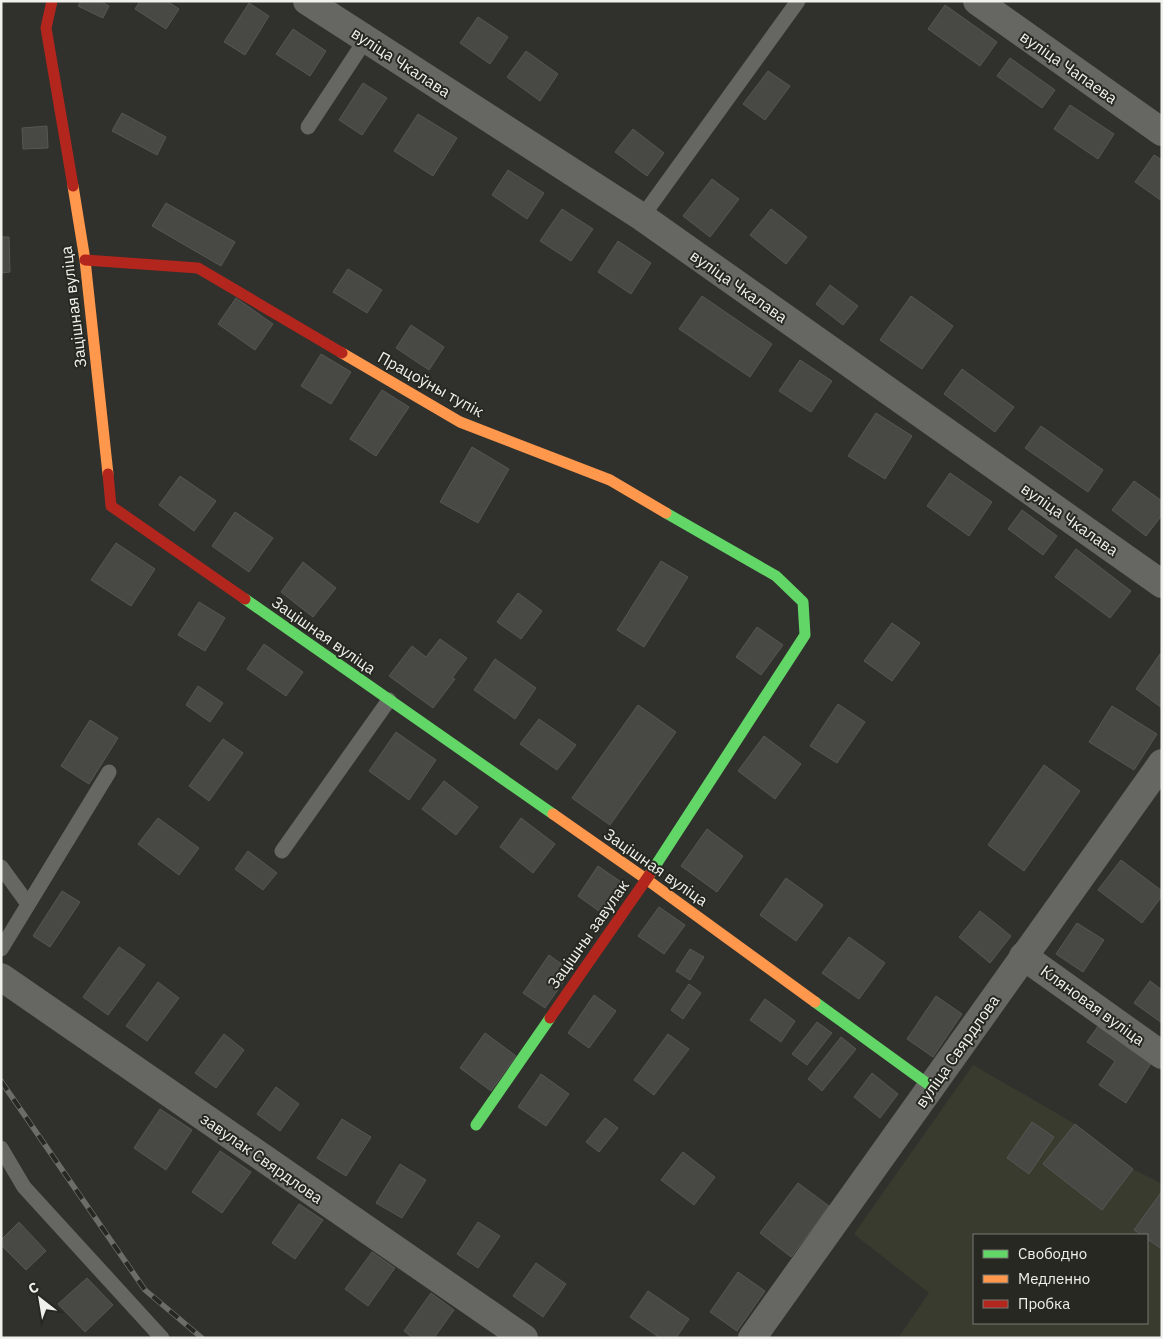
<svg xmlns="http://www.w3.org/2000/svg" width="1163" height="1339" font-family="'IBM Plex Sans',sans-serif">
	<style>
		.built { fill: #3a3b2f; fill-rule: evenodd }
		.building { fill: #484945; stroke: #565653 }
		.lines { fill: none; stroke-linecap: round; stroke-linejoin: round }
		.lane { stroke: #666663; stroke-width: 15 }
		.street { stroke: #666663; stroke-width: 28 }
		.fast { stroke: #63d668; stroke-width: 11 }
		.slow { stroke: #ff974d; stroke-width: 11 }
		.jam { stroke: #b3261e; stroke-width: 11 }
		.rail-casing { stroke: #6c6c68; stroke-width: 5.5 }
		.rail { stroke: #272821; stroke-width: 4; stroke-dasharray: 11; stroke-linecap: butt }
		.labels { text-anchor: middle; stroke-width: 4; stroke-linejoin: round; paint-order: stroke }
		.street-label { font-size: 16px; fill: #f0f1ec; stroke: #272821 }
	</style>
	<rect width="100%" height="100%" fill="#30312c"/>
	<path class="built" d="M973,1065L1075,1124L1133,1169L1162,1184V1338H898L929,1293L854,1234ZM974,1235H1147V1323H974Z"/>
	<g class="building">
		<polygon points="81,1 100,1 109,6 103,18 78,6"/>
		<polygon points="140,1 167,1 179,9 166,29 135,9"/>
		<polygon points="249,3 269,16 245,55 224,42"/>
		<polygon points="945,5 997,42 980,66 928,29"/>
		<polygon points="478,17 508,37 490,64 460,43"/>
		<polygon points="293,29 326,51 310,76 276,54"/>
		<polygon points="526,51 558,74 540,101 507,77"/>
		<polygon points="1010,58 1055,90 1042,108 997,76"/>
		<polygon points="768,71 790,86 765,120 743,104"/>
		<polygon points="363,83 387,98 362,135 339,120"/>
		<polygon points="1070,105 1114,134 1098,159 1054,129"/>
		<polygon points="122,113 166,137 157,155 112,131"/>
		<polygon points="418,114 457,138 433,176 394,151"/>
		<polygon points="47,126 48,148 23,149 22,128"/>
		<polygon points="633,129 664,153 647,176 615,152"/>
		<polygon points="1154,155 1162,160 1162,201 1135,182"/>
		<polygon points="508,170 544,193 527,219 492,195"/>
		<polygon points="712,179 739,199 710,237 683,216"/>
		<polygon points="166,203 235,242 221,266 152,226"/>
		<polygon points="562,209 593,229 571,261 540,241"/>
		<polygon points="771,209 807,237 786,264 750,235"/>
		<polygon points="1,237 9,237 10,272 1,273"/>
		<polygon points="618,241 651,263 631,294 598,272"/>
		<polygon points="348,269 382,290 367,313 333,292"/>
		<polygon points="830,285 858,306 843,325 816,304"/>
		<polygon points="702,296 772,344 750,377 679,329"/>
		<polygon points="911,296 953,326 922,369 880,340"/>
		<polygon points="236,298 273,324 255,350 218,324"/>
		<polygon points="411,325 444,347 429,370 396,348"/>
		<polygon points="321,354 351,372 331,404 301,386"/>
		<polygon points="800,360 832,381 811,412 779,391"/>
		<polygon points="962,369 1014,407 995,432 944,394"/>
		<polygon points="382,390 409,407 376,456 350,439"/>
		<polygon points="876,413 912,436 885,479 848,456"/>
		<polygon points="1041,426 1103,470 1088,492 1025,448"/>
		<polygon points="472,447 509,469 478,523 440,502"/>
		<polygon points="950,473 992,502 969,536 927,506"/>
		<polygon points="180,476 216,501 194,531 159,505"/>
		<polygon points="1134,481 1162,501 1162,515 1146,536 1112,510"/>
		<polygon points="1022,510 1057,536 1043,555 1008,529"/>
		<polygon points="235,512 273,538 249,572 212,546"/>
		<polygon points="116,543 155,569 131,606 91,580"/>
		<polygon points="1076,549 1131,591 1110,618 1055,577"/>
		<polygon points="661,561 688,577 644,647 617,630"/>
		<polygon points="303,562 336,588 313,617 281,592"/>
		<polygon points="518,593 542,611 521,639 497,622"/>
		<polygon points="199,602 225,618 205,651 178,635"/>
		<polygon points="892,623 920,643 892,681 864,661"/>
		<polygon points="757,627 783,645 761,675 736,657"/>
		<polygon points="440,639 467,658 452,678 455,679 433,708 389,676 412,646 426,657"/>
		<polygon points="264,644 303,672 286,696 247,669"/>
		<polygon points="1160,654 1162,655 1162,708 1136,689"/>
		<polygon points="495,659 536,688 515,719 474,690"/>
		<polygon points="198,686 223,703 210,722 186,705"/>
		<polygon points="838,704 865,722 837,763 810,746"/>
		<polygon points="638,705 676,732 610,825 572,798"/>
		<polygon points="1112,706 1157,734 1134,770 1089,742"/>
		<polygon points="539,719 576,745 557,770 520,744"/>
		<polygon points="90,720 118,738 89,784 61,766"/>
		<polygon points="396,732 436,760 409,800 369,771"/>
		<polygon points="764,736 801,764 775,799 738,771"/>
		<polygon points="223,739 243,753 209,801 189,786"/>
		<polygon points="1044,765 1080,791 1024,871 988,845"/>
		<polygon points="444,781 478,807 456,835 422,809"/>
		<polygon points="158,818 199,848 179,875 138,844"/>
		<polygon points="521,818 555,844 533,873 500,847"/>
		<polygon points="707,829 743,856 717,892 681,866"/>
		<polygon points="248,851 277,873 263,890 235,869"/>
		<polygon points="1121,860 1162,891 1162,896 1142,923 1098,890"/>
		<polygon points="598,866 624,884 603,914 578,896"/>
		<polygon points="786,878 823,905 796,941 760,915"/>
		<polygon points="62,891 80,902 50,947 33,936"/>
		<polygon points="659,907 685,925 664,954 638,936"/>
		<polygon points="980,911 1011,936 990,963 959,937"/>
		<polygon points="1077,923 1104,940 1083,972 1056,954"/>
		<polygon points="849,937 885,963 859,999 822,973"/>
		<polygon points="119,947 145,965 108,1015 83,997"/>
		<polygon points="690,949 704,957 690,980 676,971"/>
		<polygon points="549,955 571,971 545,1008 523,993"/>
		<polygon points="1150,981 1162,990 1162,1023 1134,1003"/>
		<polygon points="158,982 179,998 147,1041 126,1026"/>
		<polygon points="689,984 701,993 683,1019 671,1010"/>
		<polygon points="594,995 616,1011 589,1048 568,1033"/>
		<polygon points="936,996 962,1014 933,1057 907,1039"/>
		<polygon points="765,999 795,1021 781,1042 750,1020"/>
		<polygon points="817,1022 832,1033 807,1065 792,1054"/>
		<polygon points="1101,1022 1155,1057 1126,1103 1099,1085 1115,1061 1087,1042"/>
		<polygon points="485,1033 516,1056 491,1091 460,1068"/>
		<polygon points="224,1034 244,1050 216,1088 195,1073"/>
		<polygon points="668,1034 689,1049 654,1095 634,1080"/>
		<polygon points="841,1037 856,1049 822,1091 808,1079"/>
		<polygon points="872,1073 898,1094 880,1118 854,1097"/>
		<polygon points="541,1074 569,1094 546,1126 518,1107"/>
		<polygon points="276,1087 299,1104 280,1131 257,1114"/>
		<polygon points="160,1109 192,1130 166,1170 134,1148"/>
		<polygon points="605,1118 618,1128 599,1152 586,1142"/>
		<polygon points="342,1119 371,1137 346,1176 317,1158"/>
		<polygon points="1032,1122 1054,1137 1029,1174 1007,1158"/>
		<polygon points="1075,1124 1133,1169 1102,1210 1043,1164"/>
		<polygon points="220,1151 251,1172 222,1213 192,1192"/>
		<polygon points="683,1152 715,1177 694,1205 661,1180"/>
		<polygon points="400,1164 426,1180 402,1218 376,1203"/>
		<polygon points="798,1183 829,1206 791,1257 760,1233"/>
		<polygon points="1162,1191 1162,1249 1147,1239 1147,1235 1142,1235 1134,1230"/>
		<polygon points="299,1204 323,1220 295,1259 272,1243"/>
		<polygon points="19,1222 46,1251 26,1270 1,1245 1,1240"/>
		<polygon points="478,1222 500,1236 478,1268 457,1254"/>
		<polygon points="372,1252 395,1268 368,1306 345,1289"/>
		<polygon points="536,1263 566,1284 543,1317 513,1296"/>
		<polygon points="738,1272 765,1291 737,1331 710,1312"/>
		<polygon points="87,1278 113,1305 85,1332 58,1304"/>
		<polygon points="648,1291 689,1319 676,1338 660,1338 630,1317"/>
		<polygon points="431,1293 454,1310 434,1338 413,1338 404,1331"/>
	</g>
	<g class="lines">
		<g class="lane">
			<polyline points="308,127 366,39"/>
			<polyline points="642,217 798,1"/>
			<polyline points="282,851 389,700"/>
			<polyline points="1,867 28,904"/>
			<polyline points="1,949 109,772"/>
			<polyline points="1,1148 24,1187 162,1338"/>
		</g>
		<g class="street">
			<polyline points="307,1 642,217 1162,584"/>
			<polyline points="977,1 1162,132"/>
			<polyline points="1023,956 1162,1055"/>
			<polyline points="1,977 524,1338"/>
			<path d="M752,1338C890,1147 1025,954 1162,763"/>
		</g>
		<g class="fast">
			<polyline points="245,599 553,814"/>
			<polyline points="650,874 805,635 803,602 776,576 666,513"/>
			<polyline points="815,1002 932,1087"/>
			<polyline points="476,1125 550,1018"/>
		</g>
		<g class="slow">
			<polyline points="73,186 85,260 108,474"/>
			<polyline points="342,353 460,422 610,480 666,513"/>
			<polyline points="553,814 646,879 815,1002"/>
		</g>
		<g class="jam">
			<polyline points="52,1 46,28 73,186"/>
			<polyline points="85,260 198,268 342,353"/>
			<polyline points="108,474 111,506 245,599"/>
			<polyline points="550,1018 650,874"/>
		</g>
		<g class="rail-casing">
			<polyline id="rail" points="1,1081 145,1290 202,1338"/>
		</g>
		<use href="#rail" class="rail"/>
	</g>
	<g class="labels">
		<g class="street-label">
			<text transform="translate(401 62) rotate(33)" y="6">вуліца Чкалава</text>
			<text transform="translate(1069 67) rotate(35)" y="6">вуліца Чапаева</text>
			<text transform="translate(739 286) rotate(35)" y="6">вуліца Чкалава</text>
			<text transform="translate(73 307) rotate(-97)" y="6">Зацішная вуліца</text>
			<text transform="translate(431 384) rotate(29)" y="6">Працоўны тупік</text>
			<text transform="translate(1070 519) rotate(35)" y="6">вуліца Чкалава</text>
			<text transform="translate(324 635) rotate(35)" y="6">Зацішная вуліца</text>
			<text transform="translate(656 867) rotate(35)" y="6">Зацішная вуліца</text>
			<text transform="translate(588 934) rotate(-55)" y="6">Зацішны завулак</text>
			<text transform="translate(1093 1005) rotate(36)" y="6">Кляновая вуліца</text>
			<text transform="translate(957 1051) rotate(-55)" y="6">вуліца Свярдлова</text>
			<text transform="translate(262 1158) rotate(35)" y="6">завулак Свярдлова</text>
		</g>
	</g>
	<rect width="1163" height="1339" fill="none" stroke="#f0f1ec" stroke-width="5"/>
	<rect x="973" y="1234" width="175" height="90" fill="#272821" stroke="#777872"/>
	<rect x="983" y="1250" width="25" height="8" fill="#63d668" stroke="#777872"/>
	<text x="1018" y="1259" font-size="15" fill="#f0f1ec">Свободно</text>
	<rect x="983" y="1275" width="25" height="8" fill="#ff974d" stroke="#777872"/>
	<text x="1018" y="1284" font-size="15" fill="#f0f1ec">Медленно</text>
	<rect x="983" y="1300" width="25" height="8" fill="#b3261e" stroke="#777872"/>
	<text x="1018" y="1309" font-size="15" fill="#f0f1ec">Пробка</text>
	<g transform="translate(40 1299) rotate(329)" stroke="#272821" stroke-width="4" paint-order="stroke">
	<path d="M0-4L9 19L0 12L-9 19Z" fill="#f0f1ec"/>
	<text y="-8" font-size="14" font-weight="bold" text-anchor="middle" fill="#f0f1ec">С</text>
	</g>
</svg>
